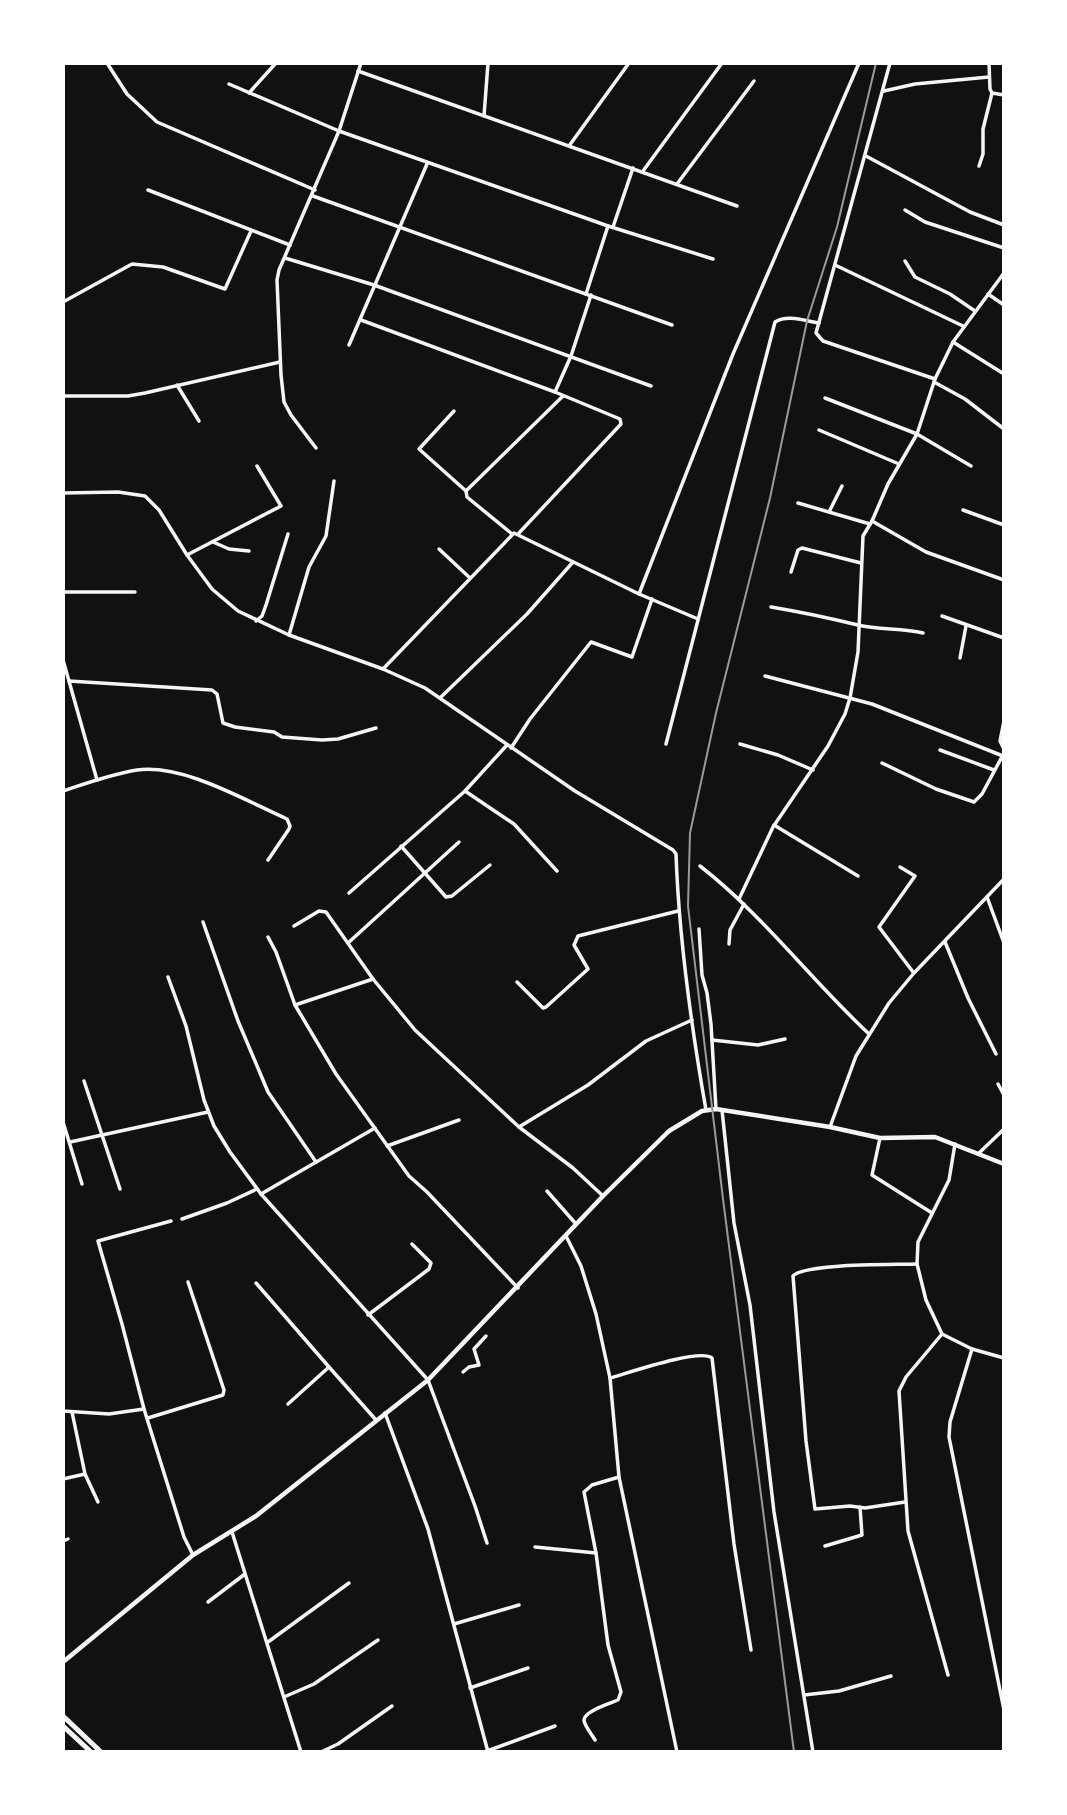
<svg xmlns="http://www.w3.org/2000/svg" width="1067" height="1815" font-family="'Fira Sans',sans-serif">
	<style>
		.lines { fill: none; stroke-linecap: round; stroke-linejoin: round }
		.minor { stroke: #f5f5f5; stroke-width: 3.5 }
		.secondary { stroke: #f5f5f5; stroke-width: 4.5 }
		.primary { stroke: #f5f5f5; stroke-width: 5 }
		.rail { stroke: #9a9a9a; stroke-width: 2 }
	</style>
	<rect width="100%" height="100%" fill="#111"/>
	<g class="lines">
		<g class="minor">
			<polyline points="107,63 127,94 157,122 315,190"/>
			<polyline points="890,63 816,333 823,341 935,379"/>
			<polyline points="989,63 990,89 992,93 1004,95"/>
			<polyline points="358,71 737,206"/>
			<polyline points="229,84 339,131 608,226 713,259"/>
			<polyline points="884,91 915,84 989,77"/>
			<polyline points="249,93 276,63"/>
			<polyline points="484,116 488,63"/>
			<polyline points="569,146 629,63"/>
			<polyline points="866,156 970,212 1004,225"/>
			<polyline points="979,166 983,154 983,129 992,93"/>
			<polyline points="643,171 722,63"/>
			<polyline points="677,184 754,81"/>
			<polyline points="148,190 290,245"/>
			<polyline points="313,196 672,325"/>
			<polyline points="905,210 925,222 1004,248"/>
			<polyline points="613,227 633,168"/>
			<polyline points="285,258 374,285 651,386"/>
			<polyline points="905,261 915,277 950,294 975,311"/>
			<polyline points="835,265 963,326"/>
			<polyline points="586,294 608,226"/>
			<polyline points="988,294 1004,305"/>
			<polyline points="63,302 132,264 163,267 225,289 251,231"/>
			<polyline points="361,320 555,392 620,419 621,424 519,533"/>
			<polyline points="953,342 1004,374"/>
			<polyline points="349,345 427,164"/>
			<polyline points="934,382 965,399 1004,429"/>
			<polyline points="177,385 199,421"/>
			<polyline points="555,392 571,356 591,295"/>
			<polyline points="63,396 128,396 145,393 280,362"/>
			<polyline points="825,398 917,434 971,466"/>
			<polyline points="454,411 419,449 466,491"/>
			<polyline points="819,430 899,464"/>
			<polyline points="316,448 291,415 284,402 281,375 277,280 279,270 339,131 361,63"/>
			<path d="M63,493L118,492L145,496L159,510L187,555L212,589L238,611L289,635L383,669L425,688L575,791L673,850L676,854C679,941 691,1025 706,1110"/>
			<polyline points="798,503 870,524"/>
			<polyline points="963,510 1004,525"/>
			<polyline points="829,512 842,486"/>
			<polyline points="872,521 926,552 1004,580"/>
			<polyline points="512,534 467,497 466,491 563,396"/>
			<polyline points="213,542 229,549 249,551"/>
			<polyline points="439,549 470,578"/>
			<polyline points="187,555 281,506 257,466"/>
			<polyline points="791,572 798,550 802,548 861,563"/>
			<polyline points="63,592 135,592"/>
			<polyline points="639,594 733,354 859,63"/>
			<path d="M771,607C801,612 829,618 858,625C879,630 902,628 923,633"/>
			<polyline points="942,616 1004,638"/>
			<polyline points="256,621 262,616 266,605 288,534"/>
			<polyline points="289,635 309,567 326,536 334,481"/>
			<polyline points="960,658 966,626"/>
			<polyline points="63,660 97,780"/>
			<polyline points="383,669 514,533 639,594 698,619"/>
			<polyline points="765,676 872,704 1003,756"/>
			<polyline points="69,681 212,690 217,694 223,723 235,727 274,732 282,737 322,740 338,739 376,728"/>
			<polyline points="441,697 527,614 573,562"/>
			<polyline points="1004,721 1000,741 1004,749"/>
			<path d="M666,744L775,322C788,314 805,321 819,323"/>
			<polyline points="740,744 778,755 813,770"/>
			<polyline points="511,748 530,719 591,642 632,657 652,599"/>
			<polyline points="940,750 994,770"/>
			<polyline points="882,763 936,789 974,802 982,794 1004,753"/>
			<path d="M63,791C87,783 112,774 137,770C184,764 244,800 287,819L290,826L289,829L268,860"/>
			<polyline points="465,791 514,824 557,871"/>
			<polyline points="774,825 858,876"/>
			<polyline points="401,846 446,897 452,896 490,865"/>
			<path d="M700,866C763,915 810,979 868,1033"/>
			<polyline points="900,867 915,876 879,927 913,972"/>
			<polyline points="349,893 465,791 507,745"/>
			<polyline points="987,897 1004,943"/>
			<polyline points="739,899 773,827 828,746 845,714 850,698 858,652 863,536 872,521 888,484 917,434 935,379 953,342 1004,273"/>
			<polyline points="203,922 238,1021 268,1092 316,1162"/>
			<polyline points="294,926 319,911 326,912 373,979 415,1030 519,1127 573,1168 603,1196"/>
			<polyline points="699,929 702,975 707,993 711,1024 716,1109"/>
			<polyline points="268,937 276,952 295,1005 336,1074 409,1176 427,1192 518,1288"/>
			<polyline points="945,942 968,998 996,1054"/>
			<polyline points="348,943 459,842"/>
			<polyline points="729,944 730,930 744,904"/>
			<polyline points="168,977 186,1026 204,1100 214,1126 230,1152 261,1194 428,1380 475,1506 487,1543"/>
			<polyline points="517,982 543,1008 546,1007 588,969 574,945 578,936 678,911"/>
			<polyline points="295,1005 373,979"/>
			<polyline points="712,1040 758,1045 785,1039"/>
			<polyline points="84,1081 120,1189"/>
			<polyline points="998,1084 1004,1095"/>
			<polyline points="722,1110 734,1223 750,1305 774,1512 813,1752"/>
			<polyline points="63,1122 82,1184"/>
			<polyline points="519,1127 588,1085 646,1041 692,1020"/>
			<polyline points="830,1127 856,1056 889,1003 914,973 1004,879"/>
			<polyline points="880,1138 872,1175 932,1213"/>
			<polyline points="70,1142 208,1112"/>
			<polyline points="955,1144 949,1180 918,1242 917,1264 926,1300 942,1334 972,1349 1004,1358"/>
			<polyline points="387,1146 459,1120"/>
			<polyline points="978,1154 1004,1129"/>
			<polyline points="547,1191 576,1224"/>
			<polyline points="261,1194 375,1128"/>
			<polyline points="182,1219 227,1203 257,1189"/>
			<polyline points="171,1221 98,1241 122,1324 144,1409 184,1537 193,1555"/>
			<polyline points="566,1236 581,1266 596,1314 610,1378 619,1477 677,1752"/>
			<polyline points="256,1283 329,1367"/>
			<polyline points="368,1315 429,1269 431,1263 412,1244"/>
			<polyline points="942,1334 906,1377 899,1391 908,1531 948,1675"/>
			<polyline points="972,1349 950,1422 949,1437 1004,1710"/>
			<polyline points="463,1372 469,1367 479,1365 474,1349 486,1336"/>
			<path d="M610,1378C628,1373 700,1348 712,1358L734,1544L751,1650"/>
			<polyline points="288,1404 329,1367 376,1420"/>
			<polyline points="63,1411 109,1414 144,1409"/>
			<polyline points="72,1412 85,1474 98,1502"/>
			<polyline points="385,1413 428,1529 488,1752"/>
			<polyline points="148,1418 223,1395 224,1390 188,1282"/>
			<polyline points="63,1479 85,1474"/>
			<path d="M905,1502L865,1508L850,1506L815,1509L806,1441L793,1276C805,1263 895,1265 917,1264"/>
			<polyline points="232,1532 301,1752"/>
			<polyline points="63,1541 68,1539"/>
			<polyline points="825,1546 862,1535 860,1507"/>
			<polyline points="535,1547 596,1553"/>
			<polyline points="208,1602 245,1574"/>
			<polyline points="454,1624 519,1605"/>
			<polyline points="268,1642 349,1583"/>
			<polyline points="470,1688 528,1668"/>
			<polyline points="804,1695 839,1691 891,1676"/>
			<polyline points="284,1697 314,1684 378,1640"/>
			<path d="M595,1740C592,1735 584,1725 584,1720C584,1711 611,1703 618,1700L621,1692L608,1645L596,1553L584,1492L592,1485L619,1477"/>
			<polyline points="487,1751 555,1726"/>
			<polyline points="321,1752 338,1744 392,1706"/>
		</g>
		<polyline class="secondary" points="63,1662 193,1555 256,1516 428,1380 603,1196 669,1131 702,1111 716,1109 830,1127 880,1138 935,1137 1004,1164"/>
		<g class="primary">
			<polyline points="63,1716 101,1752"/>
			<polyline points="63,1726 91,1752"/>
		</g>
		<polyline class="rail" points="794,1752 723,1199 688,906 690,833 716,713 770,498 807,321 837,227 876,63"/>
	</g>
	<rect width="1067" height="1815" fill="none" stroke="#ffffff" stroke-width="130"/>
</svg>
